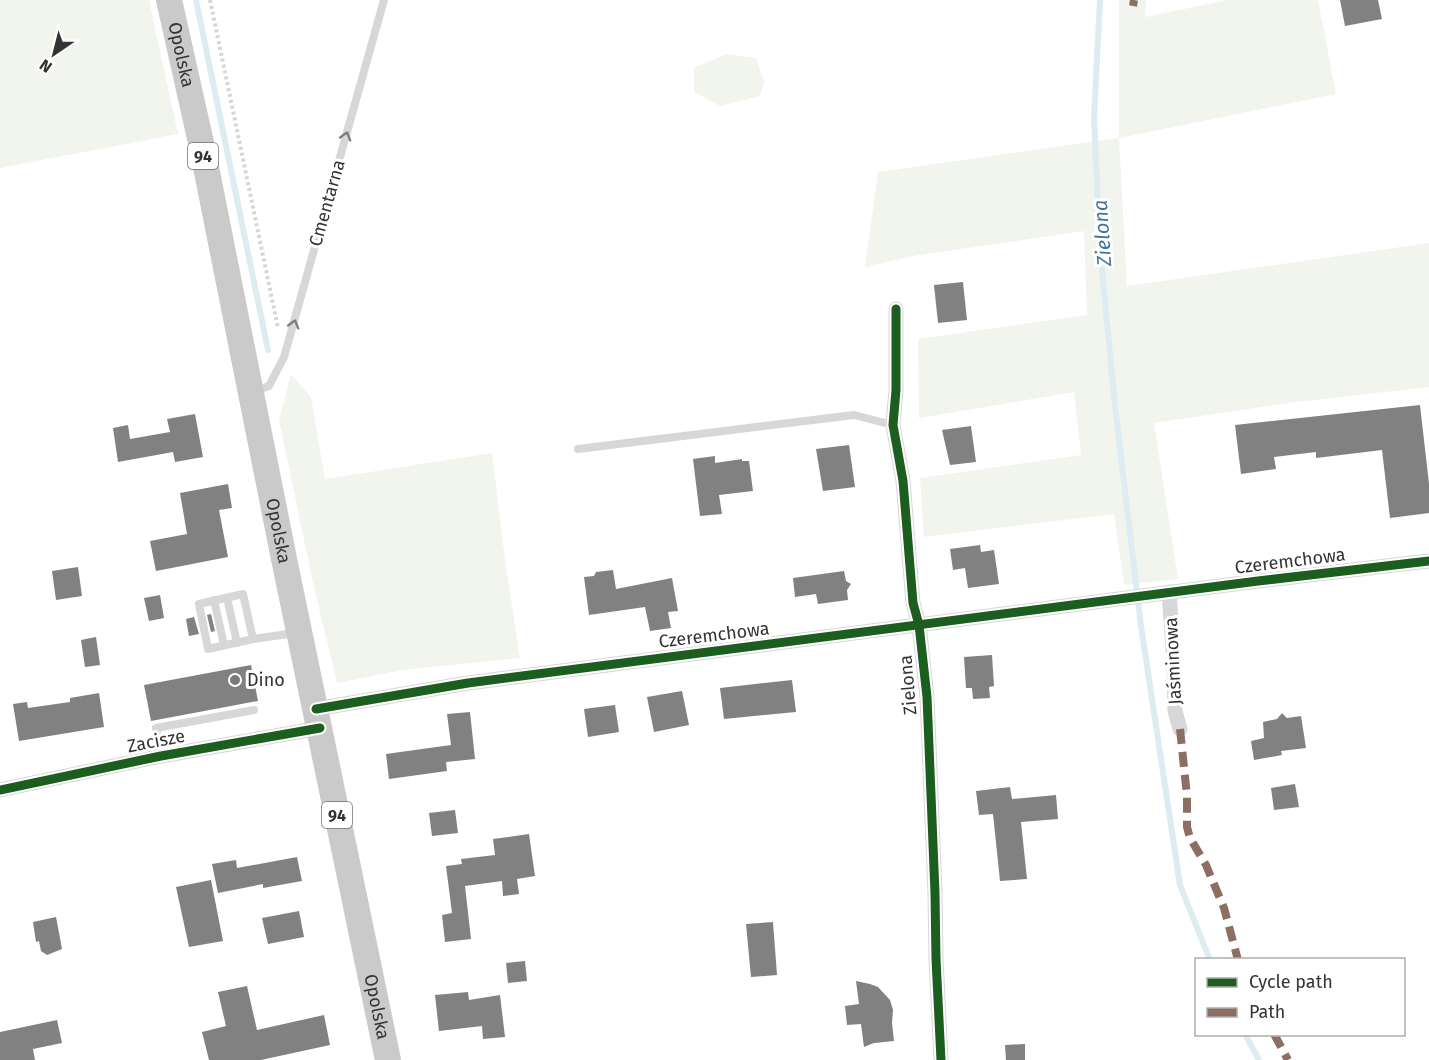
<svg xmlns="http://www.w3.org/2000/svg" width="1429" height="1060" font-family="'Fira Sans',sans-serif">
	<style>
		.green { fill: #f1f5ed }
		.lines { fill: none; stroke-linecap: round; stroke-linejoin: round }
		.stream { stroke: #ddebf3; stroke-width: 6 }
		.building { fill: #818181 }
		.path { stroke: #d6d6d6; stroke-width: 4; stroke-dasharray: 3 3; stroke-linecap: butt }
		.lane { stroke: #d7d7d7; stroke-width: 8 }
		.street { stroke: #d7d7d7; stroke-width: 15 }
		.primary { stroke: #cacaca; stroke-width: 26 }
		.quiet { stroke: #8d6e63; stroke-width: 8; stroke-dasharray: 15 8; stroke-linecap: butt }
		.cycleway-casing { stroke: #fff; stroke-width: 13 }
		.cycleway { stroke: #1b5e20; stroke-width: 9 }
		.oneway { stroke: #7d7d7d }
		.poi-dot { fill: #7a7a7a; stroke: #fff; stroke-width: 2 }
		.labels { text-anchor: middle; stroke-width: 6; stroke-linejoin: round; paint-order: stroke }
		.shield { fill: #fff; stroke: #707070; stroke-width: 1.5 }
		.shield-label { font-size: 16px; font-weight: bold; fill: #333 }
		.street-label { font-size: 18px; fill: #333; stroke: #fff }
		.poi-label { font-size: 18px; fill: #333; stroke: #fff; text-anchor: start }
		.water-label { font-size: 20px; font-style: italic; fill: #3f7597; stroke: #fff }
	</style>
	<rect width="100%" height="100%" fill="#fff"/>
	<g class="green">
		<polygon points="0,0 149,0 178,134 0,168"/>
		<polygon points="1119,0 1146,0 1145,17 1228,0 1318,0 1336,94 1119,138 1127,286 1429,243 1429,387 1296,402 1154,423 1178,579 1124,585 1114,514 924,537 920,478 1081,455 1074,392 919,418 918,339 1087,315 1084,231 913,256 865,267 878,172 1119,138"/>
		<polygon points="727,54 756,58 764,82 760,96 720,106 694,92 694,68"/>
		<polygon points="291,374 311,397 325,479 492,453 505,560 520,658 402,670 337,683 313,583 279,420"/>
	</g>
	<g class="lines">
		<g class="stream">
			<polyline points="196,0 268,350"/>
			<polyline points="1100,0 1094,118 1100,249 1115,406 1141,626 1180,885 1210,960"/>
			<polyline points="1245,1034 1259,1060"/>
		</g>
	</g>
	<g class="building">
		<polygon points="1340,0 1378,0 1382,19 1345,26"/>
		<polygon points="963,282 967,320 938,323 934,285"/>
		<polygon points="1420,405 1429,484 1429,513 1390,518 1382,450 1316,458 1316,452 1274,457 1276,469 1241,474 1235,425"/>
		<polygon points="195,414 203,457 175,462 173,452 118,462 113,428 128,425 130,439 170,432 167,419"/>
		<polygon points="971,426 976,462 950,465 942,430"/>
		<polygon points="849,445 855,487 823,491 816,449"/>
		<polygon points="715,456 715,463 742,459 742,461 749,461 753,491 719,495 722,514 700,516 693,459"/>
		<polygon points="228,484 232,508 219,510 228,557 156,571 150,541 187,534 180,493"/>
		<polygon points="980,545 981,552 994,550 999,584 968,588 965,568 953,570 950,549"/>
		<polygon points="78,567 82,596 56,600 52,571"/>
		<polygon points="613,570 616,589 672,578 678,611 668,612 671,628 650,631 645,607 589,615 584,577 594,576 596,572"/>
		<polygon points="844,571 846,581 851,584 847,590 848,600 818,604 816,594 795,597 793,578"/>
		<polygon points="160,595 164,618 149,621 144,598"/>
		<polygon points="211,614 215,631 211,632 207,615"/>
		<polygon points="194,617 199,634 189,636 186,619"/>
		<polygon points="96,637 100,665 85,667 81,640"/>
		<polygon points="992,655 994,686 989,687 990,698 973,699 972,688 966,688 964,657"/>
		<polygon points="251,665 258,701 151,721 144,685"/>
		<polygon points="792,680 796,712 724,719 720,688"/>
		<polygon points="682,691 689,725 654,732 647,697"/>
		<polygon points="99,693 104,727 19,741 13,704 27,702 28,708 70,702 70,698"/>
		<polygon points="615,705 619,732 588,737 584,709"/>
		<polygon points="470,712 475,759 446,762 447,771 389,779 386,754 451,745 447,714"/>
		<polygon points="1282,713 1287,718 1301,716 1306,748 1281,751 1282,755 1254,760 1251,741 1264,738 1263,722 1277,719"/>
		<polygon points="1295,784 1299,807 1274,810 1271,788"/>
		<polygon points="1010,787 1012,799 1056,795 1058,819 1021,822 1027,879 1000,881 993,814 979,815 976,791"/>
		<polygon points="455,810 458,833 432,836 429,813"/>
		<polygon points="529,834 535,876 517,879 519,894 503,896 502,881 465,886 471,939 445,942 442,915 452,913 446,866 462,864 461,859 495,855 493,839"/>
		<polygon points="297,857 302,881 263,888 263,884 218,893 212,864 236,860 237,868"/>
		<polygon points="211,880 223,941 189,947 176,887"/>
		<polygon points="299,911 304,937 268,944 262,918"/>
		<polygon points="56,917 62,949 47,955 41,951 39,941 36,942 33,922"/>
		<polygon points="773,922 777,975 751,977 746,924"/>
		<polygon points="525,961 527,981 508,983 506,963"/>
		<polygon points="856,981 870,984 878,987 890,1000 893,1010 892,1023 894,1041 874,1043 864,1047 861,1024 847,1025 845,1006 859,1004"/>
		<polygon points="247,986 257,1030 324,1015 330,1045 261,1060 209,1060 202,1032 226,1026 218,992"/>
		<polygon points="468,992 469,1000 500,995 505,1037 483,1039 482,1026 439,1031 435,995"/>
		<polygon points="57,1020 62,1043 33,1049 35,1060 0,1060 0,1032"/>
		<polygon points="1025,1044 1025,1060 1006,1060 1005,1045"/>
	</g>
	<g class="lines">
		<polyline class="path" points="210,0 278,328"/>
		<g class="lane">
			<polyline points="255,391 269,386 284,357 384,0"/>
			<polyline points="578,449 854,415 893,425"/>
			<polygon points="243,594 253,639 208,649 199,604"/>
			<polyline points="227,598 237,643"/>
			<polyline points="214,600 224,645"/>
			<polyline points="253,639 295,633"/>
			<polyline points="161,756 156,728 254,710"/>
		</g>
		<g class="street">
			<polyline points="896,309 896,390 893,425 903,481 913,603 919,625 927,697 935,893 936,959 941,1060"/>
			<polyline points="1169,592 1174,664 1175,711 1180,729"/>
			<polyline points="316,709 468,683 1258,581 1429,561"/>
			<polyline points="0,790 161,756 320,728"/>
		</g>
		<path class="primary" id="s1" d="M169,0L202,147L284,559L388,1060"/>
		<g class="quiet">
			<polyline points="1133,6 1134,0"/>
			<polyline points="1180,729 1187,796 1187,827 1190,838 1206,865 1224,908 1238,960"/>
			<polyline points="1274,1034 1288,1060"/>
		</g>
		<g class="cycleway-casing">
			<g id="cycleway">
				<polyline points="896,309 896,390 893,425 903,481 913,603 919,625 927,697 935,893 936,959 941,1060"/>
				<polyline points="316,709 468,683 1258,581 1429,561"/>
				<polyline points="0,790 161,756 320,728"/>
			</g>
		</g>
		<use href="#cycleway" class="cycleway"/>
	</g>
	<defs><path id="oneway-chevron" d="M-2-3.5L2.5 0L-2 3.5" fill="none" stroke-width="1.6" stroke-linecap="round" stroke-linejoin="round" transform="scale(1.5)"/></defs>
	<g class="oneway">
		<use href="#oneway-chevron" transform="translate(346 136) rotate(-74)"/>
		<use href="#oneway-chevron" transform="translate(294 324) rotate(-74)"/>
	</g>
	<circle class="poi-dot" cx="235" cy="680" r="6"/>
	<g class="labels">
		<g class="shield">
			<rect x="188" y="143" width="30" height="26" rx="4.5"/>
			<rect x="322" y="802" width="30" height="26" rx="4.5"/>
		</g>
		<g class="shield-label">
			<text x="203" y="162">94</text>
			<text x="337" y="821">94</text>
		</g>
		<g class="street-label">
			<text dy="6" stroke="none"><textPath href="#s1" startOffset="56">Opolska</textPath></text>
			<text transform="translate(327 203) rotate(-74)" y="6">Cmentarna</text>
			<text dy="6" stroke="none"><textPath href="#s1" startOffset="542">Opolska</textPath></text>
			<text transform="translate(1290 561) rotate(-7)" y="6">Czeremchowa</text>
			<text transform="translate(714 635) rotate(-7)" y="6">Czeremchowa</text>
			<text transform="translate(1173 661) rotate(-93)" y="6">Jaśminowa</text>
			<text transform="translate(908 685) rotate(-95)" y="6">Zielona</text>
			<text transform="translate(156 741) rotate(-11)" y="6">Zacisze</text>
			<text dy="6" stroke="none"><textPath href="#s1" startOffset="1028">Opolska</textPath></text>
		</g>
		<g class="poi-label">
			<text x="247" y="686">Dino</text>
		</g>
		<g class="water-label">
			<text transform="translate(1102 233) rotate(-94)" y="7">Zielona</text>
		</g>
	</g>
	<rect x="1195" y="958" width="210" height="78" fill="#ffffff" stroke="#adadad" stroke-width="1.5"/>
	<rect x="1207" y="978" width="30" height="9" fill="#1b5e20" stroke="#adadad" stroke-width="1.5"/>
	<text x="1249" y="988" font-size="18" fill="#333333">Cycle path</text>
	<rect x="1207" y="1008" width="30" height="9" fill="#8d6e63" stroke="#adadad" stroke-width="1.5"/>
	<text x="1249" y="1018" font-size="18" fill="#333333">Path</text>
	<g transform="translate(54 54) rotate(215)" stroke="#ffffff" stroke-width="4.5" paint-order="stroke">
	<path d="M0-4.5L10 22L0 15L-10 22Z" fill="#333333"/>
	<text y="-9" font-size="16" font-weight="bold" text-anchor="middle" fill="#333333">N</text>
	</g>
</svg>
